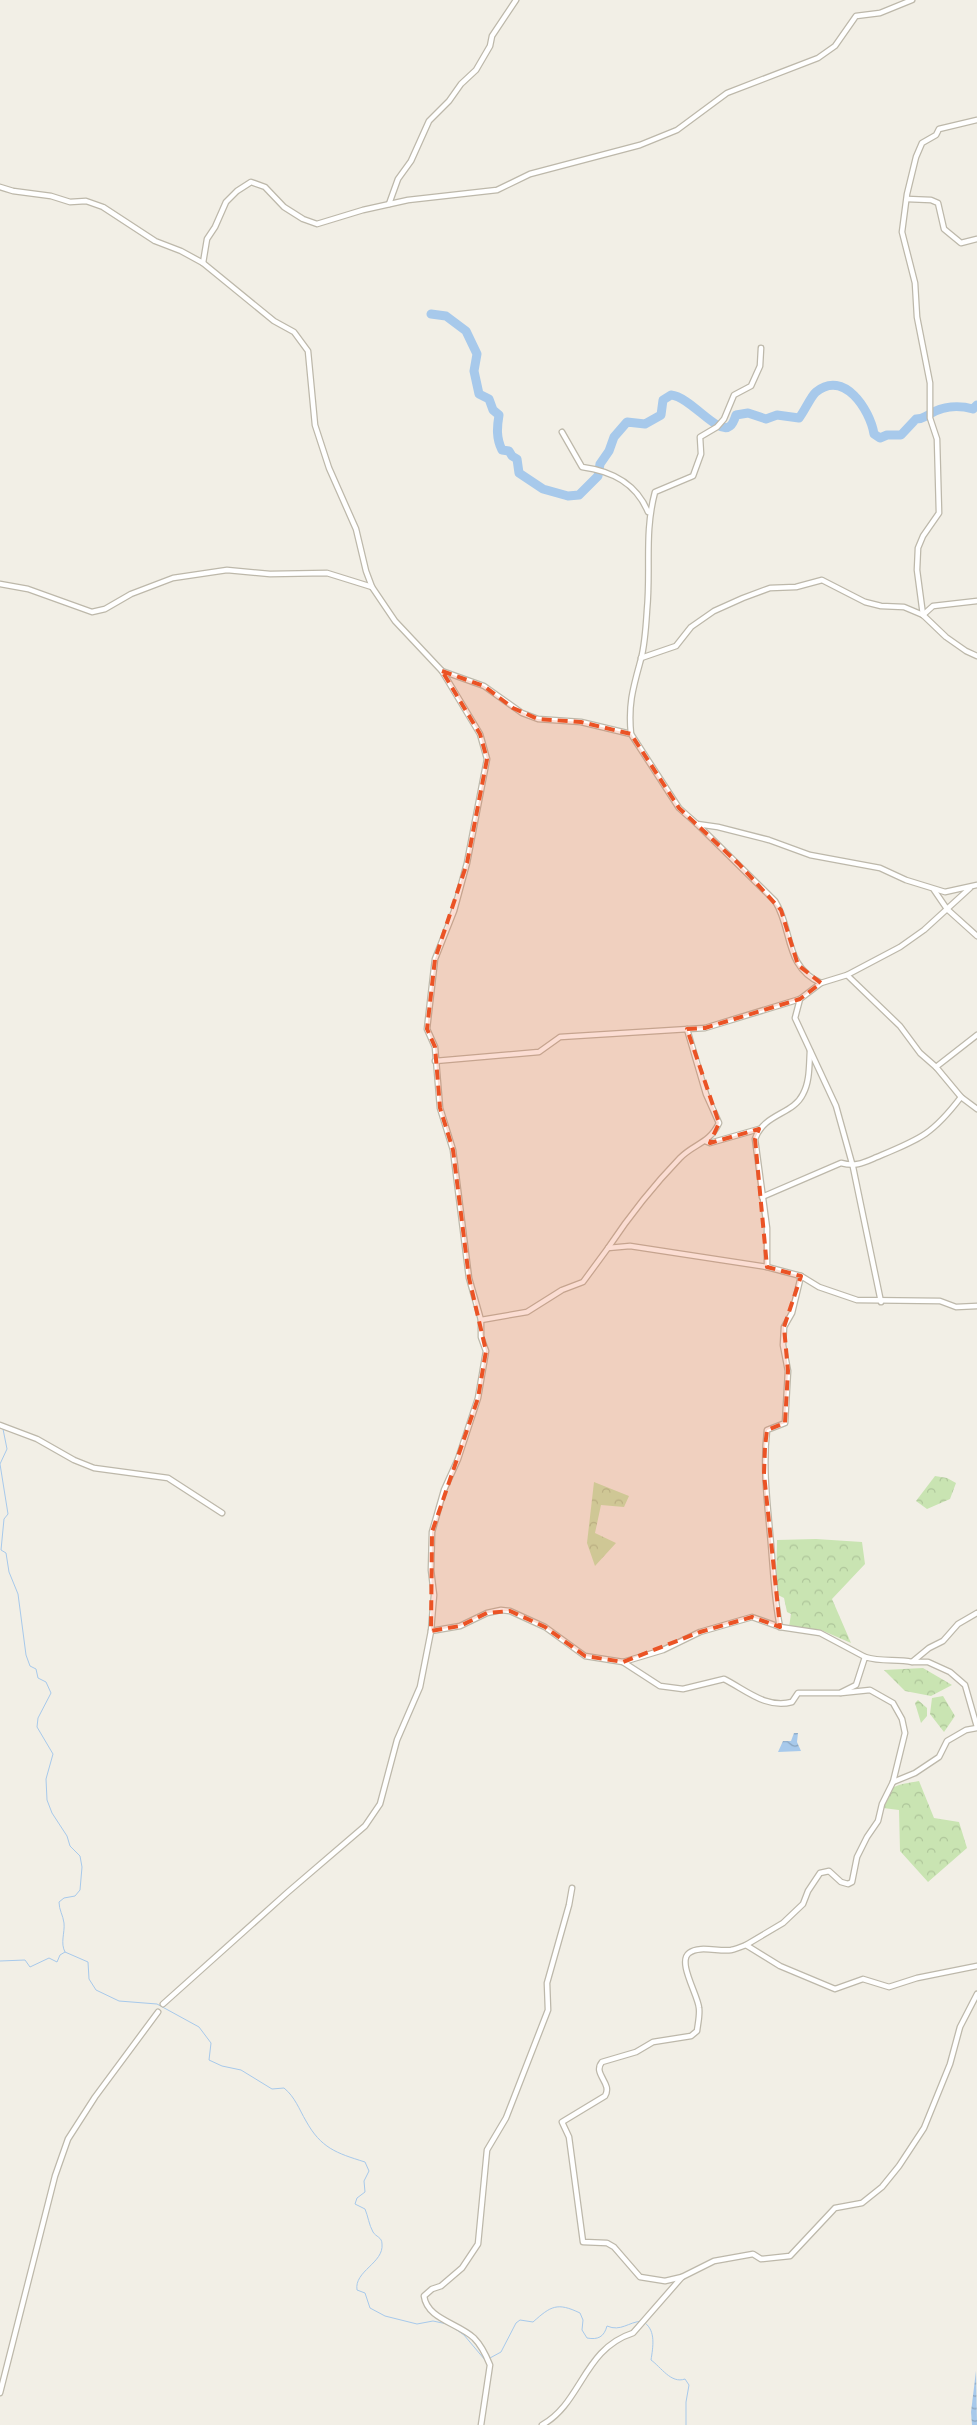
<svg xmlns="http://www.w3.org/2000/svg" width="977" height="2425" font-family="'Public Sans',sans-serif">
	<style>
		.forest { fill: url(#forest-crowns) }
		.water { fill: url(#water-waves) }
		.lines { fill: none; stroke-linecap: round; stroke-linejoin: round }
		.stream { stroke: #a7c9eb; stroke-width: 1 }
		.river { stroke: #a7c9eb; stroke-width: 9 }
		.street-casing { stroke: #bdb8aa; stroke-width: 7 }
		.street { stroke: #fff; stroke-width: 4.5 }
		.marked { fill: #eb5325; fill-opacity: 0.2; stroke: #eb5325; stroke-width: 4; stroke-dasharray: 10 6; stroke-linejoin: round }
	</style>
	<defs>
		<pattern id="forest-crowns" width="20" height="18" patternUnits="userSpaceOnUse" patternTransform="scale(1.25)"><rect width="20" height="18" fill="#c9e4b2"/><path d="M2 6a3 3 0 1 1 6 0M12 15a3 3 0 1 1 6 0" fill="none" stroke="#aec59a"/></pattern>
		<pattern id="water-waves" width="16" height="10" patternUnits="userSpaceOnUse" patternTransform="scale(1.25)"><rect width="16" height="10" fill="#a7c9eb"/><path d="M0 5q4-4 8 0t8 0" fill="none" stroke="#8aa5bf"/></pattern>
	</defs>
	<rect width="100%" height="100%" fill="#f2efe6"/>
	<g class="forest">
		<polygon points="935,1476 947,1478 956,1483 950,1499 927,1509 916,1501"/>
		<polygon points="594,1482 629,1496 624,1507 601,1505 595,1533 616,1543 595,1566 587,1543"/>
		<polygon points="816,1539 862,1542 865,1564 832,1599 851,1643 821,1630 789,1627 791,1614 787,1612 784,1598 776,1594 777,1540"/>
		<polygon points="923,1668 952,1685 931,1696 905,1691 884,1670"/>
		<polygon points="943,1696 955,1716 944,1732 930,1714 932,1698"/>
		<polygon points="918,1700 927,1708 927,1716 921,1723 915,1703"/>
		<path d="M919,1781L934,1818L959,1822L967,1848L928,1882L900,1851L899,1810L883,1808C886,1784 898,1785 919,1781Z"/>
	</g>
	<g class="water">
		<polygon points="794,1733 798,1733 797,1742 801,1751 778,1752 783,1741 791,1741"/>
		<polygon points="976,2371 977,2425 972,2425 971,2412"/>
	</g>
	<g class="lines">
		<g class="stream">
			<path d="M3,1429L7,1449L0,1464L8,1514L4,1519L1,1550L6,1553L9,1572L18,1594L26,1655L30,1666L36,1669L38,1678L46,1682L51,1693L38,1718L37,1727L53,1754L46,1779L47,1800L52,1813L67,1836L70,1846L80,1856L82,1867L80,1890L75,1896L64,1898L59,1902C59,1910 63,1915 64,1923C65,1933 60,1943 65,1952"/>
			<path d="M0,1961L25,1960L30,1967L49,1958L57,1962L60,1955L65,1952L88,1962L89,1979L96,1990L119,2001L157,2004L199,2027L211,2043L209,2060L222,2066L241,2070L272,2089L284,2088C295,2097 299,2109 306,2121C321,2148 336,2153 365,2162L369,2171L364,2181L365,2192L357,2198L355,2204L365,2209C368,2216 369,2225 373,2232C376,2237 382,2237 382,2244C384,2263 354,2271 357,2290L365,2293L370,2308L385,2316L417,2324L433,2321L447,2324"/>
			<path d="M645,2323C656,2331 653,2347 651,2360C661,2367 671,2384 685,2379L689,2385L686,2402V2425"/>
			<polyline points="451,2326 464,2335 485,2360"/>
			<path d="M490,2358L501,2352L516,2323L520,2320L533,2322C551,2306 557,2302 580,2313L583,2320L582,2330L587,2338C598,2340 604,2337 607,2326C621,2332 628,2322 642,2321"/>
		</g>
		<path class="river" d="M431,314L446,316L466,331L477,354L474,371L479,394L489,399L493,410L499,415C497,427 496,438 502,450L509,451L512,456L517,459L519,473L543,489L568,496L579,495L598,476L600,464L609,451L614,437L627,422L645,424L661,415L663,400L671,395C691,397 718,436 730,426C733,424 735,418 736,415L748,413L766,419L777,415L799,418C804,412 811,396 816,392C844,369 870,410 874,434L880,438L887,435H901L916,419C923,419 924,417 930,414C943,406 959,405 973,409L977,405"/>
		<g class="street-casing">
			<g id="street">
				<polyline points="0,187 13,191 51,196 70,202 86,201 103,207 155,241 181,251 203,263 274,321 294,332 308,351 315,425 329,468 356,529 366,571 372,587 395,621 442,671 484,686 522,713 538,719 581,722 631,734 679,808 697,824 718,827 769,840 810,855 880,868 906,880 945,892 977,885"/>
				<polyline points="907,199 931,200 938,203 944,229 961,243 977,239"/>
				<polyline points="389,204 398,179 411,161 429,121 449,101 461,84 476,70 490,46 492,36 516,0"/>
				<polyline points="203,263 207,239 215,227 226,202 237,191 251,182 265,187 284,207 303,219 317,224 363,210 408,200 497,190 530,174 640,145 677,130 727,93 818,58 835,46 856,16 880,13 912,0"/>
				<path d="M562,432L582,467C612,471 636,483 648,512"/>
				<polyline points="0,584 28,589 92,612 105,609 131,594 173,578 227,570 270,574 327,573 372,587"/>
				<polyline points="923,615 917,570 918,548 923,536 939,513 937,439 930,418 930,383 917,317 915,283 902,232 907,194 916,157 922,143 936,135 939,129 977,120"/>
				<polyline points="923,615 933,606 977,601"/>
				<polyline points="641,658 676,646 691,627 714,611 743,598 770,588 796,587 822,580 865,602 881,606 904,607 923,615 946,637 966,651 977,656"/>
				<path d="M631,734C628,704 633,688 641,659C645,644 646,626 647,610C651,569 644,533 655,492L693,476L701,454L700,437L717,427L724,419L734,395L751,386L760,366L761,348"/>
				<path d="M697,824L775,901C793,929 784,967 821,983L847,975L900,1026L920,1053L936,1067L961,1097L977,1109"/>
				<polyline points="934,890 947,909 977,936"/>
				<polyline points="847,975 900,947 924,930 970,888"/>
				<polyline points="821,983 800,999 795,1018 836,1106 853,1167 881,1302"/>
				<polyline points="435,1061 539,1052 560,1037 705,1028 800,999"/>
				<polyline points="936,1067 977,1035"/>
				<polyline points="705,1141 710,1143 759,1129"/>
				<path d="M762,1197L841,1163C856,1167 863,1163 877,1157C920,1139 932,1135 961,1097"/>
				<path d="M608,1248C630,1215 653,1186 680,1158C695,1143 709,1144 719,1123L706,1094L687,1029"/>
				<path d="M767,1267V1228L755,1139C764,1113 793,1115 803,1094C810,1081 809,1065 810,1051"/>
				<polyline points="481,1320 527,1312 562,1290 583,1282 608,1248 630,1246 767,1267 801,1276 819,1287 857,1300 940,1301 956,1307 977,1306"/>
				<polyline points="0,1425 37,1439 74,1460 94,1468 168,1478 222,1513"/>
				<path d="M780,1627C775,1603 774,1581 772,1557C769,1514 762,1473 767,1430L785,1423L788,1371L783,1345L784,1327L792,1313L801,1276"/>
				<path d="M431,1631L460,1626L487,1613L501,1610L510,1611L545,1627L585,1656L623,1662L660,1686L683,1689L724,1679C746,1690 766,1709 792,1702L798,1693H840L856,1685L865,1657C881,1662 896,1659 912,1662L929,1648L943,1641L958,1624L977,1613"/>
				<polyline points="623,1662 663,1650 700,1632 752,1617 780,1627 820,1633 865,1657"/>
				<polyline points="913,1662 928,1662 950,1672 965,1685 977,1727"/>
				<polyline points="893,1782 915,1773 939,1757 947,1741 966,1730 977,1728"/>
				<polyline points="746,1945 783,1923 803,1904 808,1891 820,1873 829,1871 841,1882 848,1884 852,1882 857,1857 867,1837 878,1821 882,1804 893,1782 905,1733 902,1719 893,1703 870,1690 841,1693"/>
				<polyline points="163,2004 288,1892 365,1826 380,1804 397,1740 420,1687 431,1631 434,1595 431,1570 432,1532 444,1490 458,1459 478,1398 486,1351 481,1337 481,1320 469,1278 453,1150 440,1108 435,1047 427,1029 435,959 454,911 467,863 487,759 480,734 442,671"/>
				<path d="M682,2277L665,2281L640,2277L614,2247L607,2243L583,2242L569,2137L562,2122L605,2096C613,2083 592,2074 602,2062L636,2052L653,2042L691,2036L697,2031C698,2023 700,2015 699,2008C698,1995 677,1962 689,1953C699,1945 719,1952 731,1950C736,1949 741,1947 746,1945L780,1966L835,1989L863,1979L889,1987L917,1978L977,1966"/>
				<polyline points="0,2393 55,2176 68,2139 95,2097 158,2012"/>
				<path d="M481,2425L490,2365C486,2355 481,2345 474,2338C458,2323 427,2319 424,2296L432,2289L441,2286L462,2268L478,2244L487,2150L506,2118L548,2010L547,1983L569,1905L572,1888"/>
				<path d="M542,2425C582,2403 583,2349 633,2333L682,2277L714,2261L753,2254L761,2259L790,2256L835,2208L862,2203L882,2187L899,2166L924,2128L950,2064L960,2027L977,1994"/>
			</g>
		</g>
		<use href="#street" class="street"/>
	</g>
	<path class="marked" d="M442,671L484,686L513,708L538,719L581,722L631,734L679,808L739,864L781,910L798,965L821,983L800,999L705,1028L687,1029L719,1123L710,1143L759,1129L755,1139L767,1267L801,1276L784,1327L788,1371L785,1423L767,1430L765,1447L764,1474L780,1627L752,1617L700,1632L623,1662L585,1656L545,1627L510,1611L487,1613L460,1626L431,1631L432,1532L478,1398L486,1351L469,1278L453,1150L440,1108L435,1047L427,1029L435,959L467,863L487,759L480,734Z"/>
</svg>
